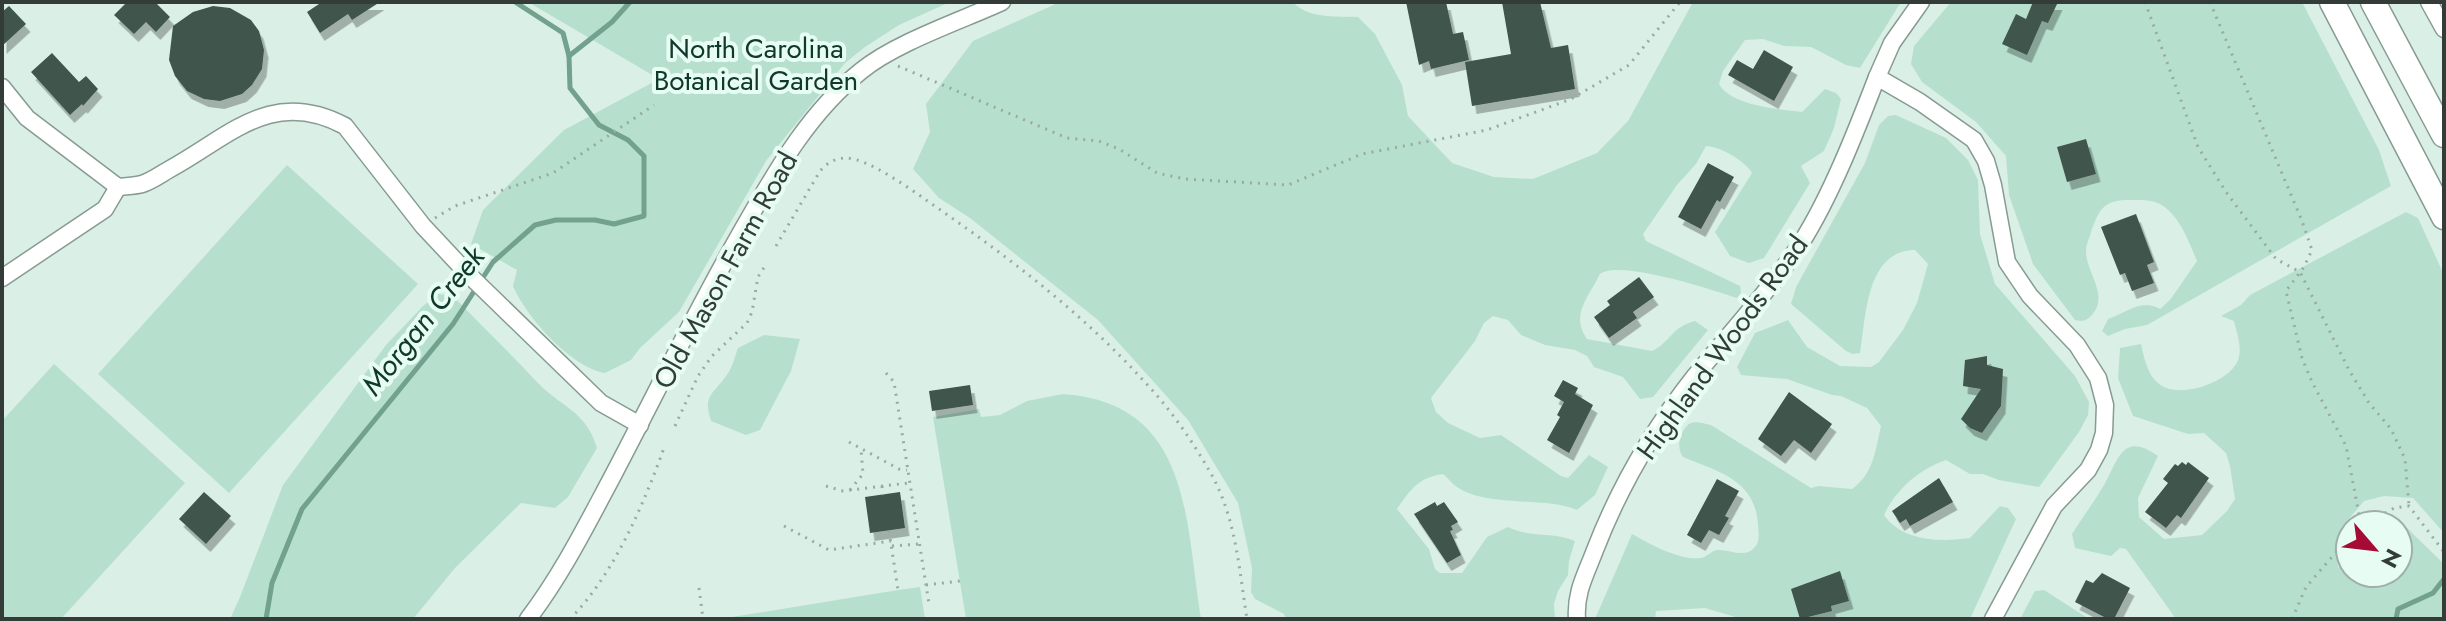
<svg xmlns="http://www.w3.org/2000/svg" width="2446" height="621" font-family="Jost,sans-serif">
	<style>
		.green { fill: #b6e0cd }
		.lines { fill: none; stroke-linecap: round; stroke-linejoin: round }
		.stream { stroke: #72a18d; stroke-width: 5 }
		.building { fill: #41544b; filter: url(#shadow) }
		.minor-casing { stroke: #869b91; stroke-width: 19 }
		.highway-casing { stroke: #869b91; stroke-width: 27 }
		.path { stroke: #99aaa2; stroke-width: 3; stroke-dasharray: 2 6; stroke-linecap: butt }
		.minor { stroke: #fff; stroke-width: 16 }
		.highway { stroke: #fff; stroke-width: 24 }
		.labels { text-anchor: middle; stroke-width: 8; stroke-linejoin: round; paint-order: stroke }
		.park-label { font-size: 28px; fill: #0f392a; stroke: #e7fdf3 }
		.street-label { font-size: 28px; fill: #333c38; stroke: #e7fdf3 }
		.water-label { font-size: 30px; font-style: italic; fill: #0f392a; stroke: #e7fdf3 }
	</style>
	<defs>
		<filter id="shadow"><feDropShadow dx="4.5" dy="8" stdDeviation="0" flood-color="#0004"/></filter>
	</defs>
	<rect width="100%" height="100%" fill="#daf0e6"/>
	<g class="green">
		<path d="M528,2H950L899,25L865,47L845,63L766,161L679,312L640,348L631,360L605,373C572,368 526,317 513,286L517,270L471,244L483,210L564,130L659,79Z"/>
		<path d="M1060,2H1293C1308,19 1336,16 1358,17L1375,34L1402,85L1408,116L1452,163L1494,177L1533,179L1597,153L1628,121L1693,2H1901L1860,68L1846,65L1811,47L1784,46L1763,39L1745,40L1723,71L1719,84C1731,106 1779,109 1802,112L1825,89L1836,93L1841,99L1834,128L1824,151L1801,166L1810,183L1764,258L1749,263L1730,256L1715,232L1752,173C1744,160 1721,147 1706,146L1696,164L1677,185L1643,234L1646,241L1740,286L1741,293L1737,298C1713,290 1619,259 1600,274C1588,298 1570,315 1587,339L1652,351C1671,342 1671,327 1695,321L1708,330L1653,397L1640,399L1623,377L1594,367L1587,356L1575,350L1545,345L1521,335L1508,320L1493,316L1484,323L1475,341L1431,398L1436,412L1448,423L1480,438L1501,435L1561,476L1568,478L1589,455L1608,467L1595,495L1577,510C1543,496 1488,508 1457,487C1452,484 1448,478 1443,474C1418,478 1411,489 1397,509L1429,549L1435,569L1440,573H1462L1487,537L1508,527C1529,538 1553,531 1575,541L1569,561L1568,575L1558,591L1554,604L1555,619H1286L1284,614L1255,599L1251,592L1252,568L1238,503L1188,420L1098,320L970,218L939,198L913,169L930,132L926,104L973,41Z"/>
		<path d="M1951,2H2302L2379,150L2391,186L2147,325L2125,329L2108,336L2102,331L2108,319C2127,313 2141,298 2160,309L2170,300L2197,261C2188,240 2180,216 2160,204C2152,200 2144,200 2135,200C2107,199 2100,205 2091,232C2090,237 2086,245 2086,250C2085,272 2110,294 2092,315C2086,321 2083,322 2075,320L2033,264L2009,195L2006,156L1976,122L1922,82L1911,64L1914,46Z"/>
		<path d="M1896,115L1946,138L1968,160L1978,180L1980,234L1995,284L2075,376L2089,402L2088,415L2079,432L2039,487L1999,480L1983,474H1970L1946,460C1920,469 1896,489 1884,515C1903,542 1941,542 1970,538L2000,506L2008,508L2016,519L1970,619H1742L1705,608L1656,611L1655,619H1595L1632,534C1650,544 1680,561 1701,558C1707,557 1711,551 1717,550C1729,549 1743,558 1753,549C1760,543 1759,534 1758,526C1756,480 1719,472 1683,457C1676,448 1679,432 1689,424C1695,420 1704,424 1711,425L1811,488L1818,486L1852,489C1874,473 1875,451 1881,426L1867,408L1841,396L1832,395L1787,379L1741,375L1737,367L1755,333L1788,320L1807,347L1840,366L1871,367L1879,362L1903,330L1917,303L1928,264L1915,250C1866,250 1866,317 1860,353L1852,354L1846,351L1791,304L1796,287L1865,163L1879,125L1888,116Z"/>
		<polygon points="287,165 418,284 229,493 98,374"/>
		<path d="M2406,212L2418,218L2444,275V533L2413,498L2384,496L2364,501L2342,527L2338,568L2350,556V573H2398V526L2404,525L2444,564V619H2176L2126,549L2120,548L2111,556L2075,548L2072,534C2082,518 2094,502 2104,485C2118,461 2122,430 2158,456L2138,498L2139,517L2164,539L2202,535L2227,511L2235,499L2230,466L2226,453L2204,433L2188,434L2133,416L2118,378L2120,348L2141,344C2144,357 2147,374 2158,383C2177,400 2224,384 2236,364C2244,351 2237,334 2234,321L2221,316L2241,305L2250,295Z"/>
		<path d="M438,294L453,296C481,325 509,352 536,381C560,407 586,410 597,448L568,497L555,508L521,503L455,568L413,619H230L240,597L283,485L386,345L423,306Z"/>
		<path d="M764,335L800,339L791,371L760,430L746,435L711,421C702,393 715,394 728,373C733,366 735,356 738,348Z"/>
		<polygon points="54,364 185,483 61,619 2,619 2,421"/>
		<path d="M1063,394C1192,403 1185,521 1201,619H966L933,417L979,409L981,417L1000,415L1027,401Z"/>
		<polygon points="920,587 925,619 720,619 898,590"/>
		<polygon points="2044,590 2086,617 2090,619 2020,619 2035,591"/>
	</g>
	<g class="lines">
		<g class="stream">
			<polyline points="569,56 612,22 630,2"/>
			<polyline points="266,619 272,583 302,509 453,324 493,262 535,225 556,220 595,220 614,224 644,216 644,156 628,140 599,125 570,88 569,56 563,33 515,2"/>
			<polyline points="2396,619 2398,609 2433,593 2444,579"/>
		</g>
	</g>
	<g class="building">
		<polygon points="127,2 155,2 170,17 156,32 146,22 134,34 114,15"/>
		<polygon points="322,2 380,2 352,20 348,14 320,33 307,12"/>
		<polygon points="1406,2 1446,2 1453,34 1463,32 1469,60 1431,69 1429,61 1419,65"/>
		<polygon points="1502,2 1540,2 1551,48 1568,45 1575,89 1472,106 1465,62 1511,54"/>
		<polygon points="2033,2 2058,2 2048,23 2042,21 2027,55 2002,44 2016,14 2026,19"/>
		<polygon points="9,6 26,24 2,46 2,12"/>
		<polygon points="213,6 230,8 251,20 259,31 264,50 262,69 252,85 242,94 220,101 204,99 187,91 175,76 169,60 173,26 193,12"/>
		<polygon points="1764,50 1793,67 1774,101 1728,75 1737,60 1753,69"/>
		<polygon points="52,53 79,82 86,76 98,89 83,106 82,104 70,115 31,72"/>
		<polygon points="2086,139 2096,174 2067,182 2057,147"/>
		<polygon points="1708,163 1734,177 1720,202 1717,200 1701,229 1678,217"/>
		<polygon points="2136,214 2154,262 2147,265 2154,283 2132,291 2125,273 2120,275 2101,227"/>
		<polygon points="1639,277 1654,297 1633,312 1637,318 1609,338 1594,317 1610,305 1607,301"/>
		<polygon points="1987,356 1987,365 2003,369 2001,406 1982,433 1970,428 1961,419 1981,389 1963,386 1965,360"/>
		<polygon points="1563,380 1578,388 1575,394 1593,405 1569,453 1547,440 1560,417 1557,415 1564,402 1554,396"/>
		<polygon points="970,385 973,405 932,411 929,391"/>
		<polygon points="1789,392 1832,424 1811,453 1794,440 1781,456 1758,439"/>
		<polygon points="2182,462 2186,465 2188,462 2209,478 2181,518 2177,515 2166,528 2145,512 2168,483 2163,479 2175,464 2178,466"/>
		<polygon points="1939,478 1953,502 1910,526 1906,519 1900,523 1892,511"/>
		<polygon points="1717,479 1739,491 1725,516 1729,518 1719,535 1709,530 1701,543 1687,535"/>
		<polygon points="204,492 231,516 206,544 179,519"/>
		<polygon points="900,492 905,528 870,533 865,497"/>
		<polygon points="1435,502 1437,506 1444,502 1458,522 1451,526 1453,530 1450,531 1461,555 1447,563 1414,514"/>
		<polygon points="1840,571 1849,601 1831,606 1832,611 1800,619 1791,589"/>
		<polygon points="2102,573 2130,588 2114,619 2108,619 2075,602 2086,580 2093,583"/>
	</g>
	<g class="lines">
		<g class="minor-casing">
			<g id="minor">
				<polyline points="2429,2 2444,29"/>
				<polyline points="1877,77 1892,43 1921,2"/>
				<path d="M2,87L27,118L118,187C125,186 135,186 142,184C152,181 161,174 170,169C230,136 272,87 345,126L423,226L468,274L601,403L640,425"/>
				<polyline points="2,278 105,209 118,187"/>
				<path d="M528,619C560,577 584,530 609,483C655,396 698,306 748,220C779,166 811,111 861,71C895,43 960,21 1002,2"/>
				<path d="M1577,619C1575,592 1586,574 1595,550C1619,488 1654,428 1695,376C1731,332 1769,291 1801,243C1831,196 1857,129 1877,77L1920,102L1974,140L1986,161L1993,185L2007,262L2030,296L2077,345L2098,378L2105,405L2104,433L2099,450L2088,470L2054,506L1993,619"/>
			</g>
		</g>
		<g class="highway-casing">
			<g id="highway">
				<polyline points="2332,2 2444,217"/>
				<polyline points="2373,2 2444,135"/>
			</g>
		</g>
		<g class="path">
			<polyline points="2145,2 2198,147 2226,192 2276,259 2300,272 2349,370 2369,403 2391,429 2405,459 2409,506"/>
			<polyline points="2210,2 2302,221 2312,250 2304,267 2286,291 2302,358 2312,382 2346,446 2361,525"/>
			<polyline points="898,66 1067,138 1099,141 1119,149 1157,173 1185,179 1288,185 1362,154 1487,130 1571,99 1629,65 1680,2"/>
			<polyline points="435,218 455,206 553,173 654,105"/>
			<path d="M776,246L820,171C827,163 835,158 846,158C867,158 909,188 926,200C1003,253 1079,310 1142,379C1168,406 1192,440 1210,472C1236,517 1239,569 1247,619"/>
			<polyline points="886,373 894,382 929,604"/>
			<polyline points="675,426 698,376 712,356 747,323 752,312 758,277 767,263"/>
			<polyline points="849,442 899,469 907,470"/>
			<polyline points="826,486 843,491 908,483"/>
			<polyline points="882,486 883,495"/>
			<polyline points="850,490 863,474 861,449"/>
			<polyline points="2364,525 2394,508 2409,506 2444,552"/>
			<polyline points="784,526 829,550 891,541"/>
			<polyline points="889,531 898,590"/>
			<polyline points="892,546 919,544"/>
			<polyline points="926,585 960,581"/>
			<polyline points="699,588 703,619"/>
			<path d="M570,619C614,574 643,506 664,448"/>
			<polyline points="2292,619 2306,587 2350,536"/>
		</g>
		<use href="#minor" class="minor"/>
		<use href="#highway" class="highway"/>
	</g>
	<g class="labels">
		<g class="park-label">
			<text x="756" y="58">North Carolina<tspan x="756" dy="32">Botanical Garden</tspan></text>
		</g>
		<g class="street-label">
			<text transform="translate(725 270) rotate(-61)" y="10">Old Mason Farm Road</text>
			<text transform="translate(1722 347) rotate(-54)" y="10">Highland Woods Road</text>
		</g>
		<g class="water-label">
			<text transform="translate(423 321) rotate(-52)" y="10">Morgan Creek</text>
		</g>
	</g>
	<rect width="2446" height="621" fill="none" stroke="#333c38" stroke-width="8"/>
	<g transform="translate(2374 549) rotate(118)"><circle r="38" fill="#e7fdf3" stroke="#9fb0a8" stroke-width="2"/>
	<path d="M0-6L14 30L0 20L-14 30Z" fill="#a60b35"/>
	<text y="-12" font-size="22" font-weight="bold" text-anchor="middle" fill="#333c38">N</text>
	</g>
</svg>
